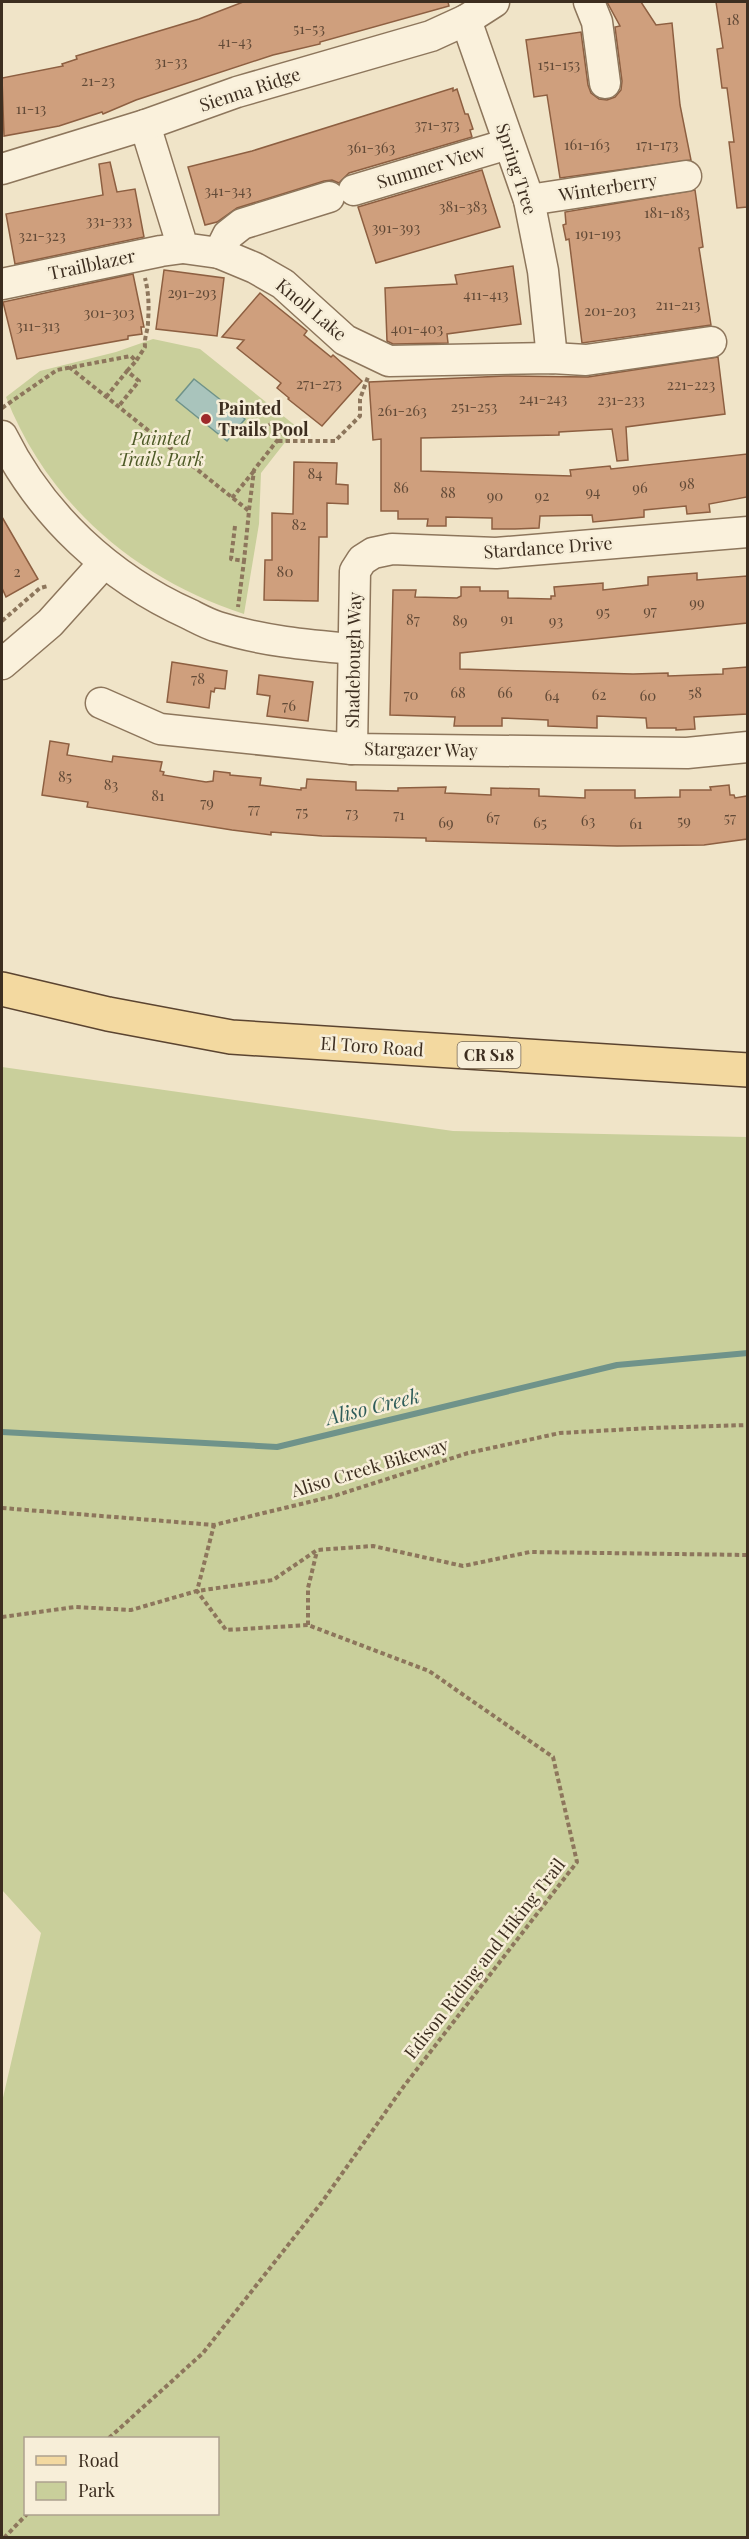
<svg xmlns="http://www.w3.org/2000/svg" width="749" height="2539" font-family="'Playfair Display',serif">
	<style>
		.green { fill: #c9cf9b; fill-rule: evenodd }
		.water { fill: #a9c4bc; stroke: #6f938a; stroke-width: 1.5 }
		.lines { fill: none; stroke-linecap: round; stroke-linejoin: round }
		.stream { stroke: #6f938a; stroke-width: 6 }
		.building { fill: #cf9f7d; stroke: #8d5f41; stroke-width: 1.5 }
		.minor-casing { stroke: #8d765c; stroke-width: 33 }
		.major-casing { stroke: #5b4430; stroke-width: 36 }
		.path { stroke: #8d765c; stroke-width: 4; stroke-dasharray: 4.5 3; stroke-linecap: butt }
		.minor { stroke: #faf1dc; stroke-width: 30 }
		.major { stroke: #f3d9a0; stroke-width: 33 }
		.poi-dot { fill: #9e2a2b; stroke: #f7eed8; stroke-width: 2 }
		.labels { text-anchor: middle; stroke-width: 5; stroke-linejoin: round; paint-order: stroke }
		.number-label { font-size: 15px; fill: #624a37 }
		.shield { fill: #f7eed8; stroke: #756857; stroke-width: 1.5 }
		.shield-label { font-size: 16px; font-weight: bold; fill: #3d2e20 }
		.street-label { font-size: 18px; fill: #3d2e20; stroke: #f7eed8 }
		.poi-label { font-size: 18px; font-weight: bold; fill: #3d2e20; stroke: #f7eed8; text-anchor: start }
		.park-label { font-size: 18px; font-style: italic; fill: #4d5a26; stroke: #f7eed8 }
		.water-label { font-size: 20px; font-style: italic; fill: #2f5d5a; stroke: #f7eed8 }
	</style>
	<rect width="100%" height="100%" fill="#f0e4c8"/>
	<g class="green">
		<path d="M153,339L200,349L297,427L261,473L259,524L244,614C136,579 48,504 6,397L40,371L116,352Z"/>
		<path d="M2,1067L453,1131L747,1137V2537H2V2102L41,1933L2,1890ZM26,2438H218V2514H26Z"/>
	</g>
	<polygon class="water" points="194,379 245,419 227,441 176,400"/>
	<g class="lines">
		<polyline class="stream" points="2,1432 277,1447 617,1365 748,1353"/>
	</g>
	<g class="building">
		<polygon points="243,2 448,2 449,6 320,42 320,44 273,55 136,100 103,114 102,112 59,126 4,136 2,78 63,66 62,64 77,59 76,56 199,19"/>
		<polygon points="607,2 641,2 656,25 672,23 680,105 691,160 560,178 547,95 534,97 526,40 581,32 588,85 591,93 599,99 607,100 615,97 621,90 622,81 615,27 620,26"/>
		<polygon points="716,2 747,2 747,207 737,208 729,142 734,142 727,88 722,88 717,49 723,48"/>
		<polygon points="453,88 453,91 457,89 465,114 468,114 473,129 470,130 472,137 349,173 339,183 332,180 324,181 237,208 217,222 205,225 188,167 252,151"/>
		<polygon points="110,162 117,192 135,189 144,237 15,264 6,214 103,195 99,164"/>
		<polygon points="482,170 500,227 376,263 358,207"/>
		<polygon points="695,190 703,247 699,248 711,325 582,343 569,239 566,240 563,225 566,224 565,212"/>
		<polygon points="513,266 521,324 447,334 448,343 393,344 387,341 385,288 457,284 455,275"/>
		<polygon points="164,270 224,278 217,336 156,329"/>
		<polygon points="133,274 144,327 141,327 142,334 128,336 128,339 17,359 3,302"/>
		<polygon points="260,293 307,331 304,335 331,357 333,355 362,381 322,426 288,399 289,398 277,388 281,383 237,348 244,340 222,337"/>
		<polygon points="718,357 725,414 626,427 628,460 617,461 612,429 559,432 559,435 421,438 421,471 571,476 570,470 610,466 611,469 747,454 747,497 709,504 710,512 687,514 686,506 644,510 644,517 593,522 592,515 540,516 539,528 515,529 492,529 492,518 446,517 446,526 427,526 428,519 398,519 398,511 381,511 381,439 373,440 369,382 505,376 588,377"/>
		<polygon points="294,462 337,463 336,484 348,485 348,504 327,503 327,537 319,537 318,601 264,600 265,560 272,560 272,513 293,514"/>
		<polygon points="2,517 38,579 6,597 2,588"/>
		<polygon points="697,573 697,580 747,576 747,623 460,653 460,669 633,674 668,673 668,676 723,674 723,669 747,667 747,714 694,717 695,729 676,730 676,728 647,728 646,718 597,716 597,728 548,726 548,720 502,718 502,726 454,726 455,717 390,715 393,590 416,590 415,597 457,598 461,596 461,587 480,587 480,591 508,591 508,598 551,599 551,596 555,596 554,587 603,583 603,590 648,585 648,577"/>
		<polygon points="172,662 227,671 225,689 215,688 214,692 211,691 209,708 167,702"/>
		<polygon points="259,675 313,682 308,721 267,716 270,696 257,694"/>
		<polygon points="50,741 69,744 67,755 112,762 113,756 162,762 160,771 164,772 163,775 206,782 213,781 214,771 230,773 230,775 261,778 260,785 301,790 301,788 306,788 307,779 356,782 356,790 398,791 398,788 446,787 445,793 491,795 491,788 539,789 539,796 585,798 585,790 635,790 635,798 680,797 680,790 711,790 710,787 729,785 730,795 734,795 735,798 747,796 747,839 704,845 617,846 426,841 426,838 322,836 271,832 271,835 232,830 87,807 88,802 42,795"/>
	</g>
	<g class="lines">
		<g class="minor-casing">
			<g id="minor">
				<polyline points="589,2 597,22 605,83"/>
				<polyline points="466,20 529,200 543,271 552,358"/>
				<polyline points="145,125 183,248 219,253 255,268 283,284 345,340 389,361 552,358 586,360 711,342"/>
				<polyline points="2,169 145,125 237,92 431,36 466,20 494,2"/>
				<polyline points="354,190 508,144"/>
				<polyline points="529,200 686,176"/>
				<polyline points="219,253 228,235 242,224 329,197"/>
				<polyline points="2,284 161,251 183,248"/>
				<path d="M2,436C41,515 109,578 189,614C199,619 208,624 218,627C262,641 307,645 353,649"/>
				<polyline points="2,664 50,623 104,563"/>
				<polyline points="101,703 160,729 352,749 687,753 748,747"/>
				<polyline points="352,749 355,571 362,560 373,553 392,549 496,553 748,532"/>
			</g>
		</g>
		<g class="major-casing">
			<polyline id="major" points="2,989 108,1014 231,1037 748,1070"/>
		</g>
		<g class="path">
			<polyline points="69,367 249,511 244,561"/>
			<polyline points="127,371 136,361"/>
			<polyline points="106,397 127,371 139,381 118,407"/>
			<path d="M2,408L57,370L131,356L136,361L145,347C144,337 148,331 148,322C149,307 149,294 145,278"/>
			<polyline points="278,441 335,441 360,416 360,399 368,377"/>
			<polyline points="232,498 254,471"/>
			<polyline points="249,510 254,470 280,437 269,423"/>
			<polyline points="235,526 231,559 244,561 238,607"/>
			<polyline points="2,621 40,588 48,586"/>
			<polyline points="2,1508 214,1525 334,1496 468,1453 560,1433 650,1428 748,1425"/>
			<polyline points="2,1617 75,1607 131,1610 197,1591 273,1580 317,1550 373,1546 463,1566 530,1552 748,1555"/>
			<polyline points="308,1625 308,1588 317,1551"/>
			<polyline points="109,2438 203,2353 322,2202 404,2086 577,1862 553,1757 429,1671 308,1625 226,1630 197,1591 214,1525"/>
			<polyline points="4,2538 27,2514"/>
		</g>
		<use href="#minor" class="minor"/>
		<use href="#major" class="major"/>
	</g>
	<circle class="poi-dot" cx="206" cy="419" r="6"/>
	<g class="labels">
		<g class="number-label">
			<text x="733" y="25">18</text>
			<text x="309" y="34">51-53</text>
			<text x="235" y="47">41-43</text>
			<text x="171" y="67">31-33</text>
			<text x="559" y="70">151-153</text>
			<text x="98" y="86">21-23</text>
			<text x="31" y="114">11-13</text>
			<text x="437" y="130">371-373</text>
			<text x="587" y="150">161-163</text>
			<text x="657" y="150">171-173</text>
			<text x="371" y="153">361-363</text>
			<text x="228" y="196">341-343</text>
			<text x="463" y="212">381-383</text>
			<text x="667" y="218">181-183</text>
			<text x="109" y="226">331-333</text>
			<text x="396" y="233">391-393</text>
			<text x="598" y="239">191-193</text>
			<text x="42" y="241">321-323</text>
			<text x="192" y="298">291-293</text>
			<text x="486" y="300">411-413</text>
			<text x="678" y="310">211-213</text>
			<text x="610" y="316">201-203</text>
			<text x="109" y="318">301-303</text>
			<text x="38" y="331">311-313</text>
			<text x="417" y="334">401-403</text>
			<text x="319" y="389">271-273</text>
			<text x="691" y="390">221-223</text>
			<text x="543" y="404">241-243</text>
			<text x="621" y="405">231-233</text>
			<text x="474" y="412">251-253</text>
			<text x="402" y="416">261-263</text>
			<text x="315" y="479">84</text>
			<text x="687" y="489">98</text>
			<text x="401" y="493">86</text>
			<text x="640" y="493">96</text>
			<text x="593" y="497">94</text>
			<text x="448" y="498">88</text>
			<text x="495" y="501">90</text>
			<text x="542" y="501">92</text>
			<text x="299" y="530">82</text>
			<text x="17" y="577">2</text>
			<text x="285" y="577">80</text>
			<text x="697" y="608">99</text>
			<text x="650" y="616">97</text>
			<text x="603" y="617">95</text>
			<text x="507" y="624">91</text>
			<text x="413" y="625">87</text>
			<text x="460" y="626">89</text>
			<text x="556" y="626">93</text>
			<text x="198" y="684">78</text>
			<text x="458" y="698">68</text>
			<text x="505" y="698">66</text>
			<text x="695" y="698">58</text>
			<text x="411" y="700">70</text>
			<text x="599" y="700">62</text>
			<text x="552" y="701">64</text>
			<text x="648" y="701">60</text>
			<text x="289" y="711">76</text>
			<text x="65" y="782">85</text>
			<text x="111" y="790">83</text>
			<text x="158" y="801">81</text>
			<text x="207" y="808">79</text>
			<text x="254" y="814">77</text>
			<text x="302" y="817">75</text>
			<text x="352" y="818">73</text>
			<text x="399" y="820">71</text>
			<text x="493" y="823">67</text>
			<text x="730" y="823">57</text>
			<text x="588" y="826">63</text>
			<text x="684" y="826">59</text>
			<text x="446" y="828">69</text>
			<text x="540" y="828">65</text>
			<text x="636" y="829">61</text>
		</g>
		<rect class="shield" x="457.5" y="1042" width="63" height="26" rx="4.5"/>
		<g class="shield-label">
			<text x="489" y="1061">CR S18</text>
		</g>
		<g class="street-label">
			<text transform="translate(250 90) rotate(-18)" y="6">Sienna Ridge</text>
			<text transform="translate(431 167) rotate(-17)" y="6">Summer View</text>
			<text transform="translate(516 169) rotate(72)" y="6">Spring Tree</text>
			<text transform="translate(608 188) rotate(-9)" y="6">Winterberry</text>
			<text transform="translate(92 265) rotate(-12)" y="6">Trailblazer</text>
			<text transform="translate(311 310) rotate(40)" y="6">Knoll Lake</text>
			<text transform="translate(548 548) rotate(-4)" y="6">Stardance Drive</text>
			<text transform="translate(354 660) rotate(-89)" y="6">Shadebough Way</text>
			<text transform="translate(421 750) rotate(1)" y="6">Stargazer Way</text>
			<text transform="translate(372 1047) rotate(4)" y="6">El Toro Road</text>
			<text transform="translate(370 1468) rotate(-17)" y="6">Aliso Creek Bikeway</text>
			<text transform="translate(485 1959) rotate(-52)" y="6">Edison Riding and Hiking Trail</text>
		</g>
		<g class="poi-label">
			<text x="218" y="415">Painted<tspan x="218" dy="21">Trails Pool</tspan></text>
		</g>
		<g class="park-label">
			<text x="161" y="445">Painted<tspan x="161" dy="21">Trails Park</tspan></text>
		</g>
		<g class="water-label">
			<text transform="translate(373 1407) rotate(-14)" y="7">Aliso Creek</text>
		</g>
	</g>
	<rect width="749" height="2539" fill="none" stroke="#3d2e20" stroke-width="6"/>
	<rect x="24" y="2437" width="195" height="78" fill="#f7eed8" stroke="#ada18e" stroke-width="1.5"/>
	<rect x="36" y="2456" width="30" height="9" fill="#f3d9a0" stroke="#ada18e" stroke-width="1.5"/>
	<text x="78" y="2467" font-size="18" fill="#3d2e20">Road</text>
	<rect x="36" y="2482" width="30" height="18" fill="#c9cf9b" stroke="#ada18e" stroke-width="1.5"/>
	<text x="78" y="2497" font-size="18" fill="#3d2e20">Park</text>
</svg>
